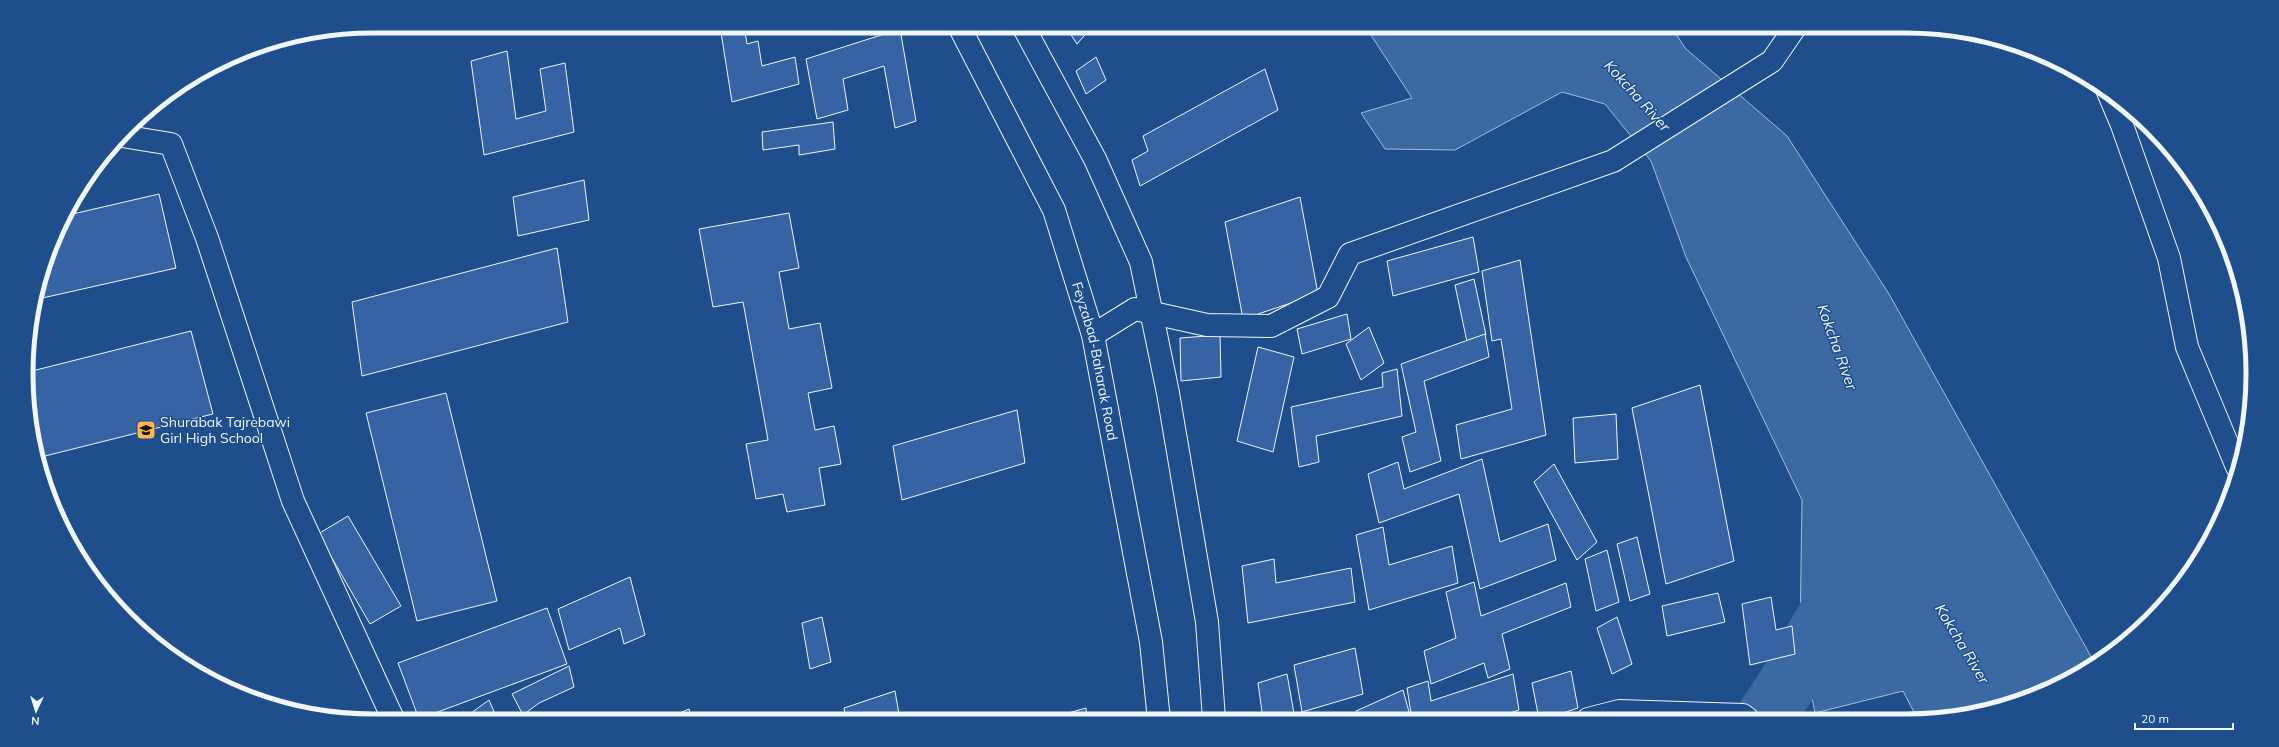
<svg xmlns="http://www.w3.org/2000/svg" width="2279" height="747" font-family="Mulish,sans-serif">
	<style>
		.water { fill: #3b69a3; stroke: #a8bbd7 }
		.lines { fill: none; stroke-linecap: round; stroke-linejoin: round }
		.river { stroke: #3b69a3; stroke-width: 59 }
		.building { fill: #3563a3; stroke: #f2f6ff }
		.street-casing { stroke: #f2f6ff; stroke-width: 24 }
		.secondary-casing { stroke: #f2f6ff; stroke-width: 24 }
		.primary-casing { stroke: #f2f6ff; stroke-width: 24 }
		.street { stroke: #1f4e8c; stroke-width: 22 }
		.secondary { stroke: #1f4e8c; stroke-width: 22 }
		.primary { stroke: #1f4e8c; stroke-width: 22 }
		.labels { text-anchor: middle; stroke-width: 3; stroke-linejoin: round; paint-order: stroke }
		.street-label { font-size: 14px; fill: #f2f6ff; stroke: #1f4e8c }
		.poi-label { font-size: 14px; fill: #f2f6ff; stroke: #1f4e8c; text-anchor: start }
		.water-label { font-size: 15px; font-style: italic; fill: #f2f6ff; stroke: #1f4e8c }
		.rim { fill: none; stroke: #f2f6ff; stroke-width: 5 }
	</style>
	<rect width="100%" height="100%" fill="#1f4e8c"/>
	<polygon class="water" points="1365,26 1671,26 1685,48 1787,136 1889,294 2094,662 2059,685 1951,718 1917,718 1903,691 1815,713 1800,637 1802,500 1686,257 1651,161 1605,104 1562,92 1455,150 1385,149 1361,113 1412,98"/>
	<g class="lines">
		<polyline class="river" points="1765,718 1792,677 1829,612 1856,599"/>
	</g>
	<g class="building">
		<polygon points="720,26 744,26 747,44 758,41 762,66 795,57 799,84 732,102"/>
		<polygon points="1065,26 1090,26 1091,28 1077,44"/>
		<polygon points="900,29 916,121 895,128 884,66 843,79 848,110 817,119 806,59"/>
		<polygon points="507,51 516,119 546,111 540,69 565,63 574,132 484,155 471,61"/>
		<polygon points="1096,57 1106,80 1086,94 1076,71"/>
		<polygon points="1265,69 1278,110 1140,186 1132,160 1148,151 1143,136"/>
		<polygon points="833,122 835,149 799,155 799,145 763,150 762,132"/>
		<polygon points="584,180 589,220 518,236 513,197"/>
		<polygon points="159,194 176,268 38,299 64,216"/>
		<polygon points="1300,197 1318,294 1243,319 1225,222"/>
		<polygon points="789,213 799,268 779,272 789,329 820,323 832,388 808,393 815,430 834,426 841,464 819,468 825,505 787,512 783,494 756,499 746,444 768,440 743,302 713,307 699,229"/>
		<polygon points="1473,237 1479,272 1393,296 1387,261"/>
		<polygon points="557,248 568,322 362,376 352,302"/>
		<polygon points="1520,260 1546,435 1461,459 1456,425 1512,409 1501,339 1492,341 1482,271"/>
		<polygon points="1474,279 1486,335 1467,342 1455,285"/>
		<polygon points="1347,314 1351,339 1302,354 1297,329"/>
		<polygon points="1369,327 1384,363 1361,380 1346,344"/>
		<polygon points="191,331 213,414 37,458 27,396 28,372"/>
		<polygon points="1485,334 1489,357 1424,381 1441,461 1410,472 1402,437 1416,432 1401,364"/>
		<polygon points="1220,335 1221,377 1181,381 1180,338"/>
		<polygon points="1258,347 1294,357 1273,452 1237,441"/>
		<polygon points="1397,369 1402,416 1316,436 1319,462 1299,467 1291,407 1383,387 1382,373"/>
		<polygon points="1700,385 1734,561 1666,584 1632,408"/>
		<polygon points="446,393 497,601 417,621 366,413"/>
		<polygon points="1017,410 1025,463 902,500 893,446"/>
		<polygon points="1616,414 1618,459 1575,463 1573,418"/>
		<polygon points="1482,459 1500,542 1548,524 1556,560 1480,589 1459,494 1379,523 1368,474 1398,462 1404,489"/>
		<polygon points="1554,464 1597,542 1577,560 1534,482"/>
		<polygon points="348,516 401,606 370,624 318,534"/>
		<polygon points="1383,527 1389,565 1452,546 1458,583 1369,610 1356,535"/>
		<polygon points="1637,537 1650,594 1630,601 1617,544"/>
		<polygon points="1607,550 1619,602 1596,611 1585,559"/>
		<polygon points="1274,559 1276,583 1351,568 1355,602 1248,623 1242,566"/>
		<polygon points="630,577 645,635 624,644 620,628 569,650 558,609"/>
		<polygon points="1474,582 1481,616 1566,583 1571,607 1502,634 1510,669 1488,678 1484,663 1431,684 1424,651 1456,638 1446,592"/>
		<polygon points="1718,593 1725,622 1667,636 1662,606"/>
		<polygon points="1771,597 1776,630 1792,626 1795,654 1750,665 1742,604"/>
		<polygon points="547,608 567,664 419,719 398,663"/>
		<polygon points="822,617 831,662 810,669 802,623"/>
		<polygon points="1617,617 1632,664 1612,674 1597,628"/>
		<polygon points="1355,648 1363,694 1302,712 1294,665"/>
		<polygon points="569,666 574,687 539,703 523,715 512,694"/>
		<polygon points="1571,671 1578,708 1545,719 1539,719 1532,683"/>
		<polygon points="1287,674 1295,719 1263,719 1258,683"/>
		<polygon points="1513,674 1519,710 1492,719 1412,719 1407,688 1428,681 1431,701"/>
		<polygon points="1403,690 1411,719 1358,719 1356,711"/>
		<polygon points="895,691 900,720 846,720 844,708"/>
		<polygon points="489,700 498,721 460,721"/>
		<polygon points="1086,708 1087,720 1044,720"/>
		<polygon points="689,709 692,720 663,720"/>
	</g>
	<g class="lines">
		<g class="street-casing">
			<g id="street">
				<polyline points="122,136 171,144 207,238 293,501 394,721"/>
				<polyline points="1588,719 1619,711 1743,715 1747,718"/>
			</g>
		</g>
		<g class="secondary-casing">
			<g id="secondary">
				<polyline points="2108,92 2122,125 2169,258 2187,347 2237,467"/>
				<polyline points="1093,335 1135,309 1207,325 1271,326 1328,297 1350,254 1613,161 1772,61 1796,26"/>
			</g>
		</g>
		<g class="primary-casing">
			<g id="primary">
				<path id="s1" d="M959,26L1054,210L1093,335L1151,642L1159,720"/>
				<polyline points="1023,26 1095,159 1141,262 1168,393 1207,622 1214,719"/>
			</g>
		</g>
		<use href="#street" class="street"/>
		<use href="#secondary" class="secondary"/>
		<use href="#primary" class="primary"/>
	</g>
	<defs>
		<g id="school-square" transform="scale(1)"><rect x="-9" y="-9" width="18" height="18" rx="4" fill="#ffb74d" stroke="#1f4e8c"/><path d="M0-5L7-2L0 1L-7-2ZM-4 1L0 2.5L4 1V4Q0 6-4 4Z" fill="#111"/></g>
	</defs>
	<g fill-rule="evenodd">
		<use href="#school-square" x="146" y="430"/>
	</g>
	<g class="labels">
		<g class="street-label">
			<text dy="5" stroke="none"><textPath href="#s1" startOffset="364">Feyzabad-Baharak Road</textPath></text>
		</g>
		<g class="poi-label">
			<text x="160" y="427">Shurabak Tajrebawi<tspan x="160" dy="16">Girl High School</tspan></text>
		</g>
		<g class="water-label">
			<text transform="translate(1637 96) rotate(48)" y="5">Kokcha River</text>
			<text transform="translate(1837 347) rotate(70)" y="5">Kokcha River</text>
			<text transform="translate(1962 644) rotate(59)" y="5">Kokcha River</text>
		</g>
	</g>
	<path d="M0 0H2279V747H0ZM373 33H1906A340 340 0 0 1 2246 373V374A340 340 0 0 1 1906 714H373A340 340 0 0 1 33 374V373A340 340 0 0 1 373 33Z" fill="#1f4e8c" fill-rule="evenodd"/>
	<path class="rim" d="M373 33H1906A340 340 0 0 1 2246 373V374A340 340 0 0 1 1906 714H373A340 340 0 0 1 33 374V373A340 340 0 0 1 373 33Z"/>
	<g transform="translate(36 711) rotate(184)" stroke="#1f4e8c" stroke-width="3" paint-order="stroke">
	<path d="M0-3L7 15L0 10L-7 15Z" fill="#f2f6ff"/>
	<text y="-6" font-size="11" font-weight="bold" text-anchor="middle" fill="#f2f6ff">N</text>
	</g>
	<path d="M2135 723v6h98v-6" fill="none" stroke="#f2f6ff" stroke-width="2"/>
	<text x="2141" y="723" font-size="12" fill="#f2f6ff" stroke="#1f4e8c" stroke-width="3" paint-order="stroke">20 m</text>
</svg>
